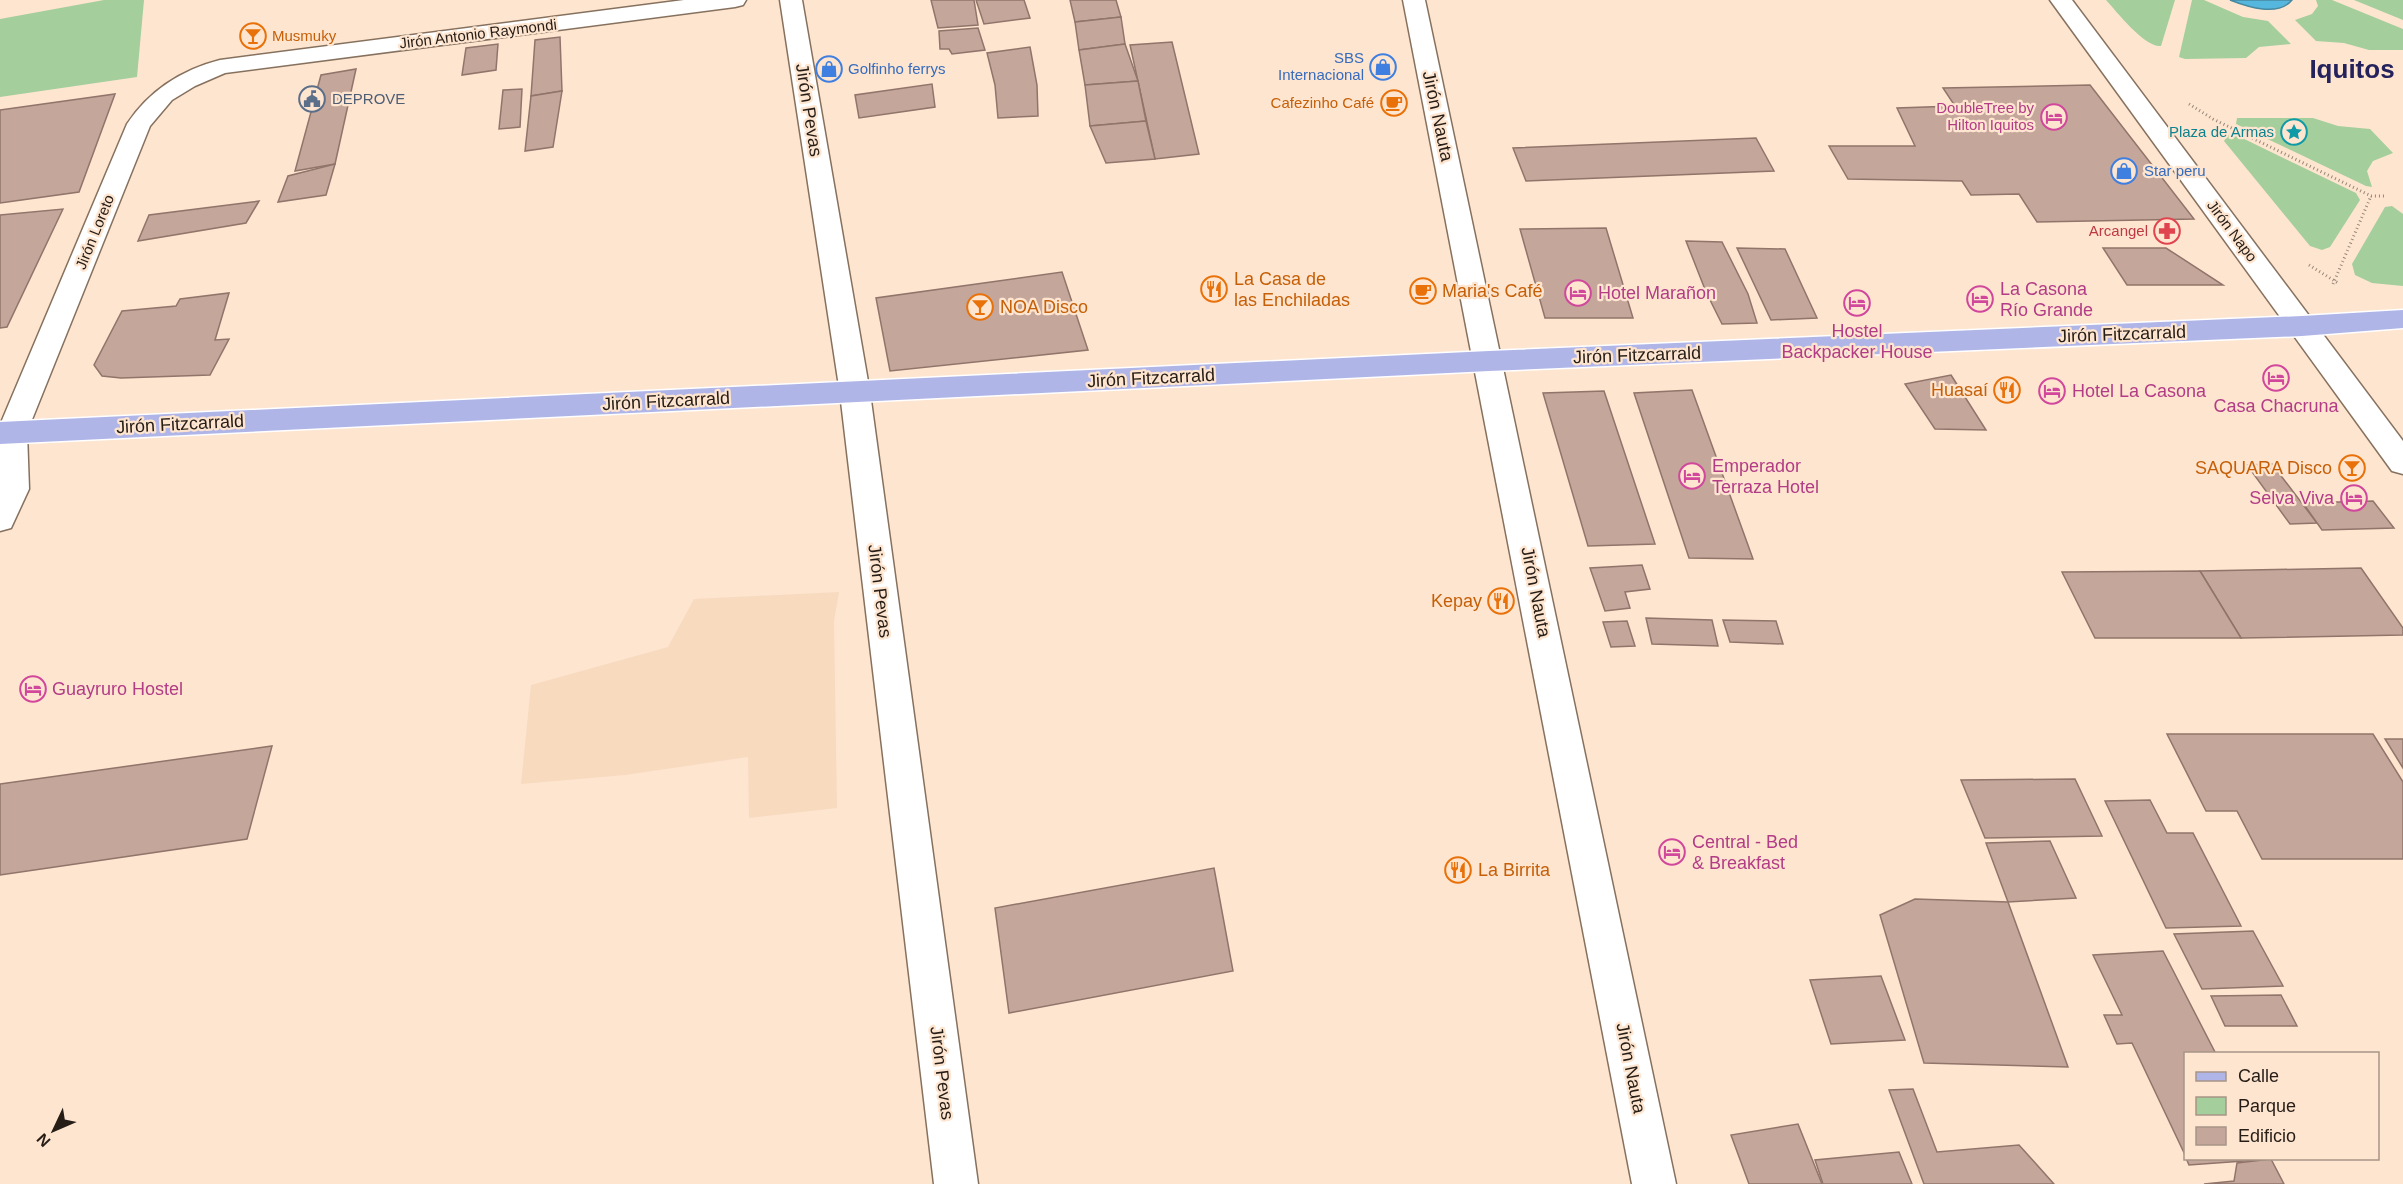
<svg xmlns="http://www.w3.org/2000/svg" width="2403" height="1184" font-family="Helvetica,sans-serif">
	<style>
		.built { fill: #f8dabf }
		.green { fill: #a4ce9b }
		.water { fill: #55b7dd; stroke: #4789a1; stroke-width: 1.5 }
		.building { fill: #c4a69b; stroke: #91756a; stroke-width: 1.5 }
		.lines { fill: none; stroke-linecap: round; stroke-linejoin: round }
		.minor-casing { stroke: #86715e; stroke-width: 3 }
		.major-casing { stroke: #fff; stroke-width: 3 }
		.path { stroke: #988778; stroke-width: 3; stroke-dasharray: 1 3; stroke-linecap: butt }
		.minor { fill: #fff; fill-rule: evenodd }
		.major { fill: #b0b5e8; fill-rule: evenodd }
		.labels { text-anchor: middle; stroke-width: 4.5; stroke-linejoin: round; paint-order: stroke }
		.far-street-label { font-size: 15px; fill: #261d16; stroke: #fee5d0 }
		.far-food-label { font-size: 15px; fill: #c56008; stroke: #fee5d0; text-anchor: start }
		.far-shop-label { font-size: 15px; fill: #366cbe; stroke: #fee5d0; text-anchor: start }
		.far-service-label { font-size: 15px; fill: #4e5e75; stroke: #fee5d0; text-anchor: start }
		.far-hotel-label { font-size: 15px; fill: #b23c85; stroke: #fee5d0; text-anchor: end }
		.far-culture-label { font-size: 15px; fill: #0d838f; stroke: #fee5d0; text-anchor: end }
		.far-health-label { font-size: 15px; fill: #be3a42; stroke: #fee5d0; text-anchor: end }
		.street-label { font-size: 18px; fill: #261d16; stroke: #fee5d0 }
		.food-label { font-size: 18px; fill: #c56008; stroke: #fee5d0; text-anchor: start }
		.hotel-label { font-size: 18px; fill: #b23c85; stroke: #fee5d0; text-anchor: start }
		.far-town-label { font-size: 26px; font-weight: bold; fill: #24225c; stroke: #fee5d0 }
	</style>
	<rect width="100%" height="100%" fill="#fee5d0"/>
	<polygon class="built" points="839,592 834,621 837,808 749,818 748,757 625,775 521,784 531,685 668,647 694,599"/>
	<g class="green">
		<polygon points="104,0 144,0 137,77 0,97 0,19"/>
		<path d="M2106,0H2175L2161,46C2145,48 2117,12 2106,0Z"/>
		<polygon points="2192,0 2204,0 2243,17 2268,21 2291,44 2259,47 2246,58 2185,59 2179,57"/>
		<polygon points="2316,0 2332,0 2403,29 2403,50 2369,50 2344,43 2316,41 2295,20 2312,14 2318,6"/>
		<polygon points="2354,0 2403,0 2403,20"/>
		<polygon points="2237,118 2313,118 2338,126 2370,129 2393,153 2373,161 2367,171 2372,187 2366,186 2236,124"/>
		<polygon points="2228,135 2236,135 2356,193 2360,200 2330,247 2322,250 2310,246 2224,141"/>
		<polygon points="2392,206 2403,214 2403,286 2372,283 2355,275 2352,264 2385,207"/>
	</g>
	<path class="water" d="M2230,0H2292C2278,17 2248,7 2230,0Z"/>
	<g class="building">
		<polygon points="931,0 974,0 978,25 938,28"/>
		<polygon points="976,0 1024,0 1030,18 984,24"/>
		<polygon points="1070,0 1116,0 1121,17 1075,22"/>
		<polygon points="1121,17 1125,44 1079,50 1075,22"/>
		<polygon points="978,28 985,50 952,54 949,49 940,49 939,31"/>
		<polygon points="560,37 562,91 531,96 535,40"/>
		<polygon points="1172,42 1199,154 1155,159 1130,45"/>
		<polygon points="498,44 496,70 462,75 466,48"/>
		<polygon points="1125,44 1138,81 1085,85 1079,50"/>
		<polygon points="1030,47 1037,85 1038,116 998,118 995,85 987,53"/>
		<polygon points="356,69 335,164 295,171 321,75"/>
		<polygon points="1138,81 1146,121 1090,126 1085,85"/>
		<polygon points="932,84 935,107 859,118 855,95"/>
		<polygon points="2090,85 2194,219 2037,222 2019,194 1971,195 1962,181 1848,179 1829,146 1915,146 1897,108 1955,106 1943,88"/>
		<polygon points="522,89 520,127 499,129 503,90"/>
		<polygon points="562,91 553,147 525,151 531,96"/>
		<polygon points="115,94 79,192 0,203 0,110"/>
		<polygon points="1146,121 1155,159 1106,163 1090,126"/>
		<polygon points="1756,138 1774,171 1526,181 1513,148"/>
		<polygon points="335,164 326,195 278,202 288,176"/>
		<polygon points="259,201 246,223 138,241 149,215"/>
		<polygon points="63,209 7,327 0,328 0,215"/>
		<polygon points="1606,228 1633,318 1545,318 1520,229"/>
		<polygon points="1686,241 1722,242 1748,294 1757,323 1722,324 1706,292"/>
		<polygon points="1737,248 1785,249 1817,318 1771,320"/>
		<polygon points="2103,248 2166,248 2223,285 2127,285"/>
		<polygon points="1062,272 1088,350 890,371 876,298"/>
		<polygon points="229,293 215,340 229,339 210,375 121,378 102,376 94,365 122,311 176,306 180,299"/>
		<polygon points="1951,375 1986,430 1935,429 1905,384"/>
		<polygon points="1692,390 1753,559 1689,558 1634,393"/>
		<polygon points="1604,391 1655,544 1588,546 1543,393"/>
		<polygon points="2272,464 2317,523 2290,524 2247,465"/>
		<polygon points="2373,501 2394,528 2322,530 2303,503"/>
		<polygon points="1642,565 1650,589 1625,592 1630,608 1605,611 1590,568"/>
		<polygon points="2361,568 2403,628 2403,635 2241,638 2200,571"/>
		<polygon points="2200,571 2241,638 2095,638 2062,572"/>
		<polygon points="1646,618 1712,620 1718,646 1652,644"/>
		<polygon points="1723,620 1776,621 1783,644 1730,642"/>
		<polygon points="1627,621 1635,646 1611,647 1603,622"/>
		<polygon points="2167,734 2373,734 2403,782 2403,859 2262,859 2237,811 2206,811"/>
		<polygon points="2385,739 2403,739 2403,768"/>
		<polygon points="272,746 247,839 0,875 0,784"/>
		<polygon points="2075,779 2102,836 1985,838 1961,780"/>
		<polygon points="2150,800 2167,833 2193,833 2241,926 2166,928 2105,801"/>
		<polygon points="2050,841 2076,898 2008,902 1986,843"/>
		<polygon points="1214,868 1233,971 1009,1013 995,908"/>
		<polygon points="1915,899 2008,902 2068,1067 1924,1063 1880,915"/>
		<polygon points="2253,931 2283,986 2202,989 2174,934"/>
		<polygon points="2163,951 2216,1054 2186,1054 2186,1157 2132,1043 2117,1044 2104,1015 2122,1015 2093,955"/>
		<polygon points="1881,976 1905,1040 1831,1044 1810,980"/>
		<polygon points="2281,995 2297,1026 2225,1026 2211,996"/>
		<polygon points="1913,1089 1937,1152 2019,1145 2054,1184 1924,1184 1889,1090"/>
		<polygon points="1798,1124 1822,1184 1749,1184 1731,1135"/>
		<polygon points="1899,1152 1912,1184 1823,1184 1815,1160"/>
		<polygon points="2186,1158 2271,1158 2271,1159 2189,1165"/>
		<polygon points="2271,1159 2284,1184 2204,1184 2234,1181 2237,1163"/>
	</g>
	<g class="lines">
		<g class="minor-casing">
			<g id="minor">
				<path d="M684,0H746L743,5L735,7L225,73L195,86L172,100L150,126L27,432L29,489L11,528L0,531V425L127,124C149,91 181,70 220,60Z"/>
				<polygon points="780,0 802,0 870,393 978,1184 934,1184 840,393"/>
				<polygon points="1403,0 1425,0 1676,1184 1632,1184"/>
				<polygon points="2050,0 2072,0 2403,441 2403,474 2392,471"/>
			</g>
		</g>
		<g class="major-casing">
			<polygon id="major" points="2403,310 2403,328 2302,336 1489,371 0,444 0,422 1489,351 2302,316"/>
		</g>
		<g class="path">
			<polyline points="2189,104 2213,119 2371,196 2385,196"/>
			<polyline points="2309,265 2338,283"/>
			<polyline points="2333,284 2371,196"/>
		</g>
		<use href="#minor" class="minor"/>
		<use href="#major" class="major"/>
	</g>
	<defs>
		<g id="bar-ring" transform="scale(1.35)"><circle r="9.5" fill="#fee5d0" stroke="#e8710a" stroke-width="1.5"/><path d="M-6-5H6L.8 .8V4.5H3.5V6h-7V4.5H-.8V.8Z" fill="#e8710a"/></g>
		<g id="shop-ring" transform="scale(1.35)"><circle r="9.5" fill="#fee5d0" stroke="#3f7fe0" stroke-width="1.5"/><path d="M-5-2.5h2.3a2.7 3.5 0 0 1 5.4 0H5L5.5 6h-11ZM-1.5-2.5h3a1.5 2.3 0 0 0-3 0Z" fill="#3f7fe0"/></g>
		<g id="civic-ring" transform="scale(1.35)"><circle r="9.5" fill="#fee5d0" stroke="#5c6f8a" stroke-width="1.5"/><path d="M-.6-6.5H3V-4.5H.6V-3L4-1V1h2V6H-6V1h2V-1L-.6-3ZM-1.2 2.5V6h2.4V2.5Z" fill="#5c6f8a"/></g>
		<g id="cafe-ring" transform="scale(1.35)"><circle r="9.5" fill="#fee5d0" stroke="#e8710a" stroke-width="1.5"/><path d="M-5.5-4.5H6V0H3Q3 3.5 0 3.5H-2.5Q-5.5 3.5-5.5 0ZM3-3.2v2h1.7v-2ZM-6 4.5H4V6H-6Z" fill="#e8710a"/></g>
		<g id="hotel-ring" transform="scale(1.35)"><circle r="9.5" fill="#fee5d0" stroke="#d1479c" stroke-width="1.5"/><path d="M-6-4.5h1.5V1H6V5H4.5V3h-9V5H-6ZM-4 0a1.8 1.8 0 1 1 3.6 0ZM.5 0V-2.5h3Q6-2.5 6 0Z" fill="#d1479c"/></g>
		<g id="sight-ring" transform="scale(1.35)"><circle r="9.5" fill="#fee5d0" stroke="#0f9aa8" stroke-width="1.5"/><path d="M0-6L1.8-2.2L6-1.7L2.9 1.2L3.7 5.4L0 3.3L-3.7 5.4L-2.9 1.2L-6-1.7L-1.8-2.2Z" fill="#0f9aa8"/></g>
		<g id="pharmacy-ring" transform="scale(1.35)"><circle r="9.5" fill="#fee5d0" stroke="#e0444e" stroke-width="1.5"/><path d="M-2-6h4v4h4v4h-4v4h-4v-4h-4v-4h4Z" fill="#e0444e"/></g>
		<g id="restaurant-ring" transform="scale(1.35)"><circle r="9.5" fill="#fee5d0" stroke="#e8710a" stroke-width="1.5"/><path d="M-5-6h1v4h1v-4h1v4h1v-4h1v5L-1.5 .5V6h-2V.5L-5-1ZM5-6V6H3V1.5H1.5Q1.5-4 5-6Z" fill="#e8710a"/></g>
	</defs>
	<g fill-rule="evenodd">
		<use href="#bar-ring" x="253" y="36"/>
		<use href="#shop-ring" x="1383" y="67"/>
		<use href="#shop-ring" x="829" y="69"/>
		<use href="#civic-ring" x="312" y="99"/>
		<use href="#cafe-ring" x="1394" y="103"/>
		<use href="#hotel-ring" x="2054" y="117"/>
		<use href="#sight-ring" x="2294" y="132"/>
		<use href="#shop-ring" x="2124" y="171"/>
		<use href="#pharmacy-ring" x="2167" y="231"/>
		<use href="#restaurant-ring" x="1214" y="289"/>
		<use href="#cafe-ring" x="1423" y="291"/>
		<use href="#hotel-ring" x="1578" y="293"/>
		<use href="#hotel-ring" x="1980" y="299"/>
		<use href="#hotel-ring" x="1857" y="303"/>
		<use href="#bar-ring" x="980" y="307"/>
		<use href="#hotel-ring" x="2276" y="378"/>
		<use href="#restaurant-ring" x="2007" y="390"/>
		<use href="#hotel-ring" x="2052" y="391"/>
		<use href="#bar-ring" x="2352" y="468"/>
		<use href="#hotel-ring" x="1692" y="476"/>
		<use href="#hotel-ring" x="2354" y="498"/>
		<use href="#restaurant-ring" x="1501" y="601"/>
		<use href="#hotel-ring" x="33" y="689"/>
		<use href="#hotel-ring" x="1672" y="852"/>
		<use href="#restaurant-ring" x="1458" y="870"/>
	</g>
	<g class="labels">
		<g class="far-street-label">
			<text transform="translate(478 34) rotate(-7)" y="5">Jirón Antonio Raymondi</text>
			<text transform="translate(2232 231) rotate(53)" y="5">Jirón Napo</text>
			<text transform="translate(95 232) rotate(-68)" y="5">Jirón Loreto</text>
		</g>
		<g class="far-food-label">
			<text x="272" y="41">Musmuky</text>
			<text x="1374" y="108" text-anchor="end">Cafezinho Café</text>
		</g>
		<g class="far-shop-label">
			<text x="1364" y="63" text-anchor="end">SBS<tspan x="1364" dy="17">Internacional</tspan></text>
			<text x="848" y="74">Golfinho ferrys</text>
			<text x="2144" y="176">Star peru</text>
		</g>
		<g class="far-service-label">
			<text x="332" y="104">DEPROVE</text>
		</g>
		<g class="far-hotel-label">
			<text x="2034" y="113">DoubleTree by<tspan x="2034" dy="17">Hilton Iquitos</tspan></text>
		</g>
		<g class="far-culture-label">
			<text x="2274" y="137">Plaza de Armas</text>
		</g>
		<g class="far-health-label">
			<text x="2148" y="236">Arcangel</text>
		</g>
		<g class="street-label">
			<text transform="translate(809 110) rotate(81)" y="6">Jirón Pevas</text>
			<text transform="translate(1438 116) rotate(78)" y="6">Jirón Nauta</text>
			<text transform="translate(2122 334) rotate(-2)" y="6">Jirón Fitzcarrald</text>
			<text transform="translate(1637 355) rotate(-2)" y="6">Jirón Fitzcarrald</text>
			<text transform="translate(1151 378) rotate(-3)" y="6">Jirón Fitzcarrald</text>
			<text transform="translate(666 401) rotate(-3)" y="6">Jirón Fitzcarrald</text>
			<text transform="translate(180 424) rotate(-3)" y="6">Jirón Fitzcarrald</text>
			<text transform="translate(880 591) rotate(83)" y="6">Jirón Pevas</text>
			<text transform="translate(1536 592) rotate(79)" y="6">Jirón Nauta</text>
			<text transform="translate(1631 1068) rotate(79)" y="6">Jirón Nauta</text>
			<text transform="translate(942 1073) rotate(83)" y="6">Jirón Pevas</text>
		</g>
		<g class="food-label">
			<text x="1234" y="285">La Casa de<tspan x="1234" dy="21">las Enchiladas</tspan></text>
			<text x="1442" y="297">Maria's Café</text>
			<text x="1000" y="313">NOA Disco</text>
			<text x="1988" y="396" text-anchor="end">Huasaí</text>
			<text x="2332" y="474" text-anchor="end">SAQUARA Disco</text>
			<text x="1482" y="607" text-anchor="end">Kepay</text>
			<text x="1478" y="876">La Birrita</text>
		</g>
		<g class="hotel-label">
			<text x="2000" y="295">La Casona<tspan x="2000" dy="21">Río Grande</tspan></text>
			<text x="1598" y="299">Hotel Marañon</text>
			<text x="1857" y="337" text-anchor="middle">Hostel<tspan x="1857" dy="21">Backpacker House</tspan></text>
			<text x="2072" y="397">Hotel La Casona</text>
			<text x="2276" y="412" text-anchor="middle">Casa Chacruna</text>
			<text x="1712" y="472">Emperador<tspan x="1712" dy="21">Terraza Hotel</tspan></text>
			<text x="2334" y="504" text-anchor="end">Selva Viva</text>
			<text x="52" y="695">Guayruro Hostel</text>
			<text x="1692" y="848">Central - Bed<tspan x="1692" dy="21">&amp; Breakfast</tspan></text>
		</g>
		<g class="far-town-label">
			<text x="2352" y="78">Iquitos</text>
		</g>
	</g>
	<rect x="2184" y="1052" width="195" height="108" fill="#fee5d0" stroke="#a89586" stroke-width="1.5"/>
	<rect x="2196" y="1072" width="30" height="9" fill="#b0b5e8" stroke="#a89586" stroke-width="1.5"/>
	<text x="2238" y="1082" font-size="18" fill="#261d16">Calle</text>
	<rect x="2196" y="1097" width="30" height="18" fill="#a4ce9b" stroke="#a89586" stroke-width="1.5"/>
	<text x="2238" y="1112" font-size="18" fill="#261d16">Parque</text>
	<rect x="2196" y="1127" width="30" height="18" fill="#c4a69b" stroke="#a89586" stroke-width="1.5"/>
	<text x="2238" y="1142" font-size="18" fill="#261d16">Edificio</text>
	<g transform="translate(54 1130) rotate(226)" stroke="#fee5d0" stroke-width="4.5" paint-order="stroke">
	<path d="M0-4.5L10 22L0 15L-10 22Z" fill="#261d16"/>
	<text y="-9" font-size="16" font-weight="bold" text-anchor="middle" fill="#261d16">N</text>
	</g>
</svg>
